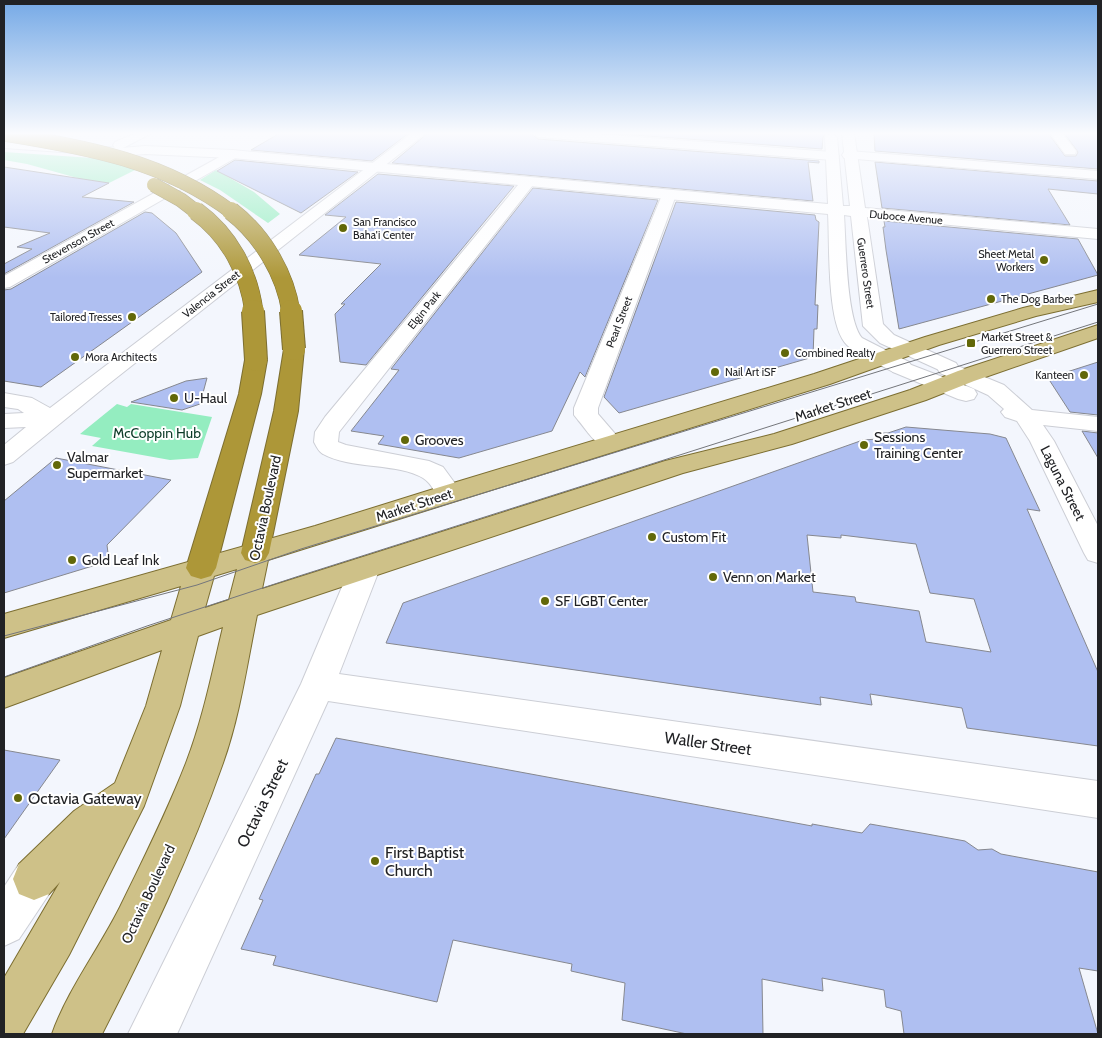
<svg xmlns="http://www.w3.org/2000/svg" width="1102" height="1038" font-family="Cabin,sans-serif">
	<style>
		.green { fill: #94edc0 }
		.building { fill: #afbff1; stroke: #86888f; fill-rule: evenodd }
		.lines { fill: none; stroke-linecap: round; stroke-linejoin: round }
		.minor-casing { stroke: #ccced5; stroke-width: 2 }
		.tertiary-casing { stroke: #ccced5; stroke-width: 2 }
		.secondary-casing { stroke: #ccced5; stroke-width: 2 }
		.primary-casing { stroke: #7c6e31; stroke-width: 2 }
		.motorway-casing { stroke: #7c6e31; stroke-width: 2 }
		.minor { fill: #fff; fill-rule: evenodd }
		.tertiary { fill: #fff; fill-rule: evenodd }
		.secondary { fill: #fff; fill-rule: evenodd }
		.primary { fill: #cec188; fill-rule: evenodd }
		.motorway { fill: #ad9738; fill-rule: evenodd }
		.tram { stroke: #74767b; stroke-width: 1 }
		.motorway-bridge-far2-casing { stroke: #7c6e31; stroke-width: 15; stroke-linecap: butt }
		.motorway-bridge-far1-casing { stroke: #7c6e31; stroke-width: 19; stroke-linecap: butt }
		.motorway-bridge-casing { stroke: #7c6e31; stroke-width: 24; stroke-linecap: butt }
		.motorway-bridge-far2 { stroke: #ad9738; stroke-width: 14 }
		.motorway-bridge-far1 { stroke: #ad9738; stroke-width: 18 }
		.motorway-bridge { stroke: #ad9738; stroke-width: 22 }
		.poi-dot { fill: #626809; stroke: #fff; stroke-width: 2 }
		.labels { text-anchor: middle; stroke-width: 4; stroke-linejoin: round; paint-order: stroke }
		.far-street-label { font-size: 11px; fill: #212225; stroke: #fff }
		.far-poi-label { font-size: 11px; fill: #212225; stroke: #fff; text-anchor: start }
		.poi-label { font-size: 14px; fill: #212225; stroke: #fff; text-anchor: start }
		.street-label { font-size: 14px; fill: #212225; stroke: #fff }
		.park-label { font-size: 14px; fill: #0b3a27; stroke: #fff }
		.near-street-label { font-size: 16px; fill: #212225; stroke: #fff }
		.near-poi-label { font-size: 16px; fill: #212225; stroke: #fff; text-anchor: start }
	</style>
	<rect width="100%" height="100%" fill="#f3f6fd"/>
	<g class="green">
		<polygon points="4,152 151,162 109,183 81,179 27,164 4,160"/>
		<polygon points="216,170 254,192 280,214 268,223 220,190 200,180"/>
		<polygon points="117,404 127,407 131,404 212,417 198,458 170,460 92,446 101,438 80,434"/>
	</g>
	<g class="building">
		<polygon points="280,133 409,133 372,161 251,150"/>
		<polygon points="428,133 530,133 538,139 819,161 819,163 808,162 813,201 392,163"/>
		<polygon points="607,133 748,133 775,135 776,133 826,133 823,137 822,149"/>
		<polygon points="874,133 1048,133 1065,156 1076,156 1078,152 1064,133 1098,133 1098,169 875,151"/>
		<polygon points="235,160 358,172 301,213 217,171"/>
		<polygon points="875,162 1098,181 1098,194 1048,189 1070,225 882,208"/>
		<polygon points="4,167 109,183 82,197 134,202 4,274 4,264 32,249 17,247 50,233 4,227"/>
		<polygon points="378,174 514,186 366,365 340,362 335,314 345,304 341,304 381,264 299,255 346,217 325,215"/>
		<polygon points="533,188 658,200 585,377 580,372 552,431 459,458 378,444 384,436 351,431 399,370 391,369"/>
		<polygon points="676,202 815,215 816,220 819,222 815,305 818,305 817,329 814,329 813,357 619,413 604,397"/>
		<polygon points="145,212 152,213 176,233 202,272 41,387 4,381 4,290 11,289"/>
		<polygon points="884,221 1078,239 1098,275 899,329 886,250 883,227 885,227"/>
		<polygon points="1098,362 1098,415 1070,412 1048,378"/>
		<polygon points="207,378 200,404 182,410 131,402 186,381"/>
		<path d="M906,427L990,434L1006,438L1040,511L1027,509L1098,672V746L967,728L962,708L870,694L872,705L820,697L821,705L386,643L403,603L863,440L878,439L880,433H888ZM807,535L841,538V535L916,544L930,593L974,599L991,652L926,642L919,611L856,602L855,597L813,592Z"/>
		<polygon points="1082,431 1098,433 1098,458"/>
		<polygon points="56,458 171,480 107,545 109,561 4,593 4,501"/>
		<polygon points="336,738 812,826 812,824 862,833 870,824 927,834 965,841 978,850 992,849 1001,854 1098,872 1098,971 1079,968 1098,1034 904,1034 901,1011 886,1007 884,990 822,978 823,991 762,979 763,1034 687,1034 622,1020 625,983 571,971 572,964 453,940 437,1002 273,965 276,956 241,949 263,900 259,899 316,774 319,774"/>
		<polygon points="4,750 60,760 4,839"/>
	</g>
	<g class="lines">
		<g class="minor-casing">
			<g id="minor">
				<polygon points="136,133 152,133 123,148 115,148 113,145 115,142"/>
				<polygon points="532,133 584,133 832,152 839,156 832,160 538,137"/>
				<polygon points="1050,133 1062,133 1076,151 1075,154 1065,154"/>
				<polygon points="232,150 237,151 239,154 237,157 10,287 4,288 4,276"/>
				<polygon points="849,151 1098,171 1098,179 844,158 842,155 844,152"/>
				<path d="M528,178L533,179L535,182L533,185L339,432L338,442L346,445L429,461L443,467L462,493L458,499C432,506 439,488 423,478C399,463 349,469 323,454C319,452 316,446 314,442L315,432L325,417L523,179Z"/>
				<path d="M669,191L674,192L676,195L598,408V414L623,443L620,448C599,453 590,434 578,420L574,415V408L662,195L664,192Z"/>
				<polygon points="901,361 974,389 977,394 974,399 966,401 958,399 893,372 890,367 893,362"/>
				<polygon points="948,362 1004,385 1032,410 1098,417 1098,431 1043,425 1054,441 1098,526 1098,563 1088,560 1084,553 1030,441 1017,421 1005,417 1001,412 1004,409 988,395 940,373 937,368 940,363"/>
				<polygon points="365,557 375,560 380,568 339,674 1098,781 1098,818 328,701 177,1034 128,1034 301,684 350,568 355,560"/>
				<polygon points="34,858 49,864 55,879 49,894 19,939 4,946 4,887 19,864"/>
			</g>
		</g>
		<g class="tertiary-casing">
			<polygon id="tertiary" points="412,133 426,133 106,386 13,462 4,465 4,445 26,427 4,428 4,414 24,413 18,409 4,407 4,393 32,398 50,408"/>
		</g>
		<g class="secondary-casing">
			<path id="secondary" d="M831,133L837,137L843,206H850L842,133H854L865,208L1098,229V239L867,217L883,324L894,335L956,363L959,368L956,373L948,374L880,343L863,326L851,216L844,215C846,241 846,320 862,338L909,362L912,367L909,372L901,373L893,372C880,364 857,355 847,345C826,325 830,244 828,214L232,158L145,154L121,156L4,148V140L121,148L145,146L232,150L828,204L825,137Z"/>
		</g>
		<g class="primary-casing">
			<path id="primary" d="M1098,290V302L1036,316L939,345L830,384L268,560L262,589L665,461L774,434L910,390L958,371L1098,325V338L974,381L926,400L792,444L683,473L257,615C247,664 240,715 223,763C190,857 147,946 102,1034H52C67,991 99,949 120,907C143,860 167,812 186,763C203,719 212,673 223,627L198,636L180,706L144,806L69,955L23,1034H4V978L60,882L49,894L34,900L19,894L13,879L19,864L74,811L115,783L146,706L162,650L4,708V678L171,620L181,586L4,638V614L315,526L440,487L814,374L925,337L1023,308ZM237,569L229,600L205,608L214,576Z"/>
		</g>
		<g class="motorway-casing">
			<g id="motorway">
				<polygon points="294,343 301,345 304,349 298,411 269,553 265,560 255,563 245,560 241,553 274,411 284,349 287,345"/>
				<polygon points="256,354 263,356 267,360 261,394 216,568 211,576 201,579 191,576 186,568 239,394 245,360 249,356"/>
			</g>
		</g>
		<use href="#minor" class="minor"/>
		<use href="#tertiary" class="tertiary"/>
		<use href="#secondary" class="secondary"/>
		<use href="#primary" class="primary"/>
		<use href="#motorway" class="motorway"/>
		<g class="tram">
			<polyline points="4,636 197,585 301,549 1098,304"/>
			<polyline points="4,677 147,626 296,577 1098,322"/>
		</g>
		<g class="motorway-bridge-far2-casing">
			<g id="motorway-bridge-far2">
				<path d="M4,134C86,147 165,161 233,213"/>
				<polyline points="154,185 181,200 198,213"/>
			</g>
		</g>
		<g class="motorway-bridge-far1-casing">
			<g id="motorway-bridge-far1">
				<path d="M196,211C229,235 249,272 254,312"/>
				<path d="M231,211C262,235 285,273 291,312"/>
			</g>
		</g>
		<g class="motorway-bridge-casing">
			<g id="motorway-bridge">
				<polyline points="253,311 256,360"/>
				<polyline points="291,311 294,349"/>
			</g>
		</g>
		<use href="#motorway-bridge-far2" class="motorway-bridge-far2"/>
		<use href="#motorway-bridge-far1" class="motorway-bridge-far1"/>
		<use href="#motorway-bridge" class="motorway-bridge"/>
	</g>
	<linearGradient id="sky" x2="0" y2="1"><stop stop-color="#75a9e6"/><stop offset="0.48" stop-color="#fafbfe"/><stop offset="1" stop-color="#fafbfe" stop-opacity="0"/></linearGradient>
	<rect width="1102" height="278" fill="url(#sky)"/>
	<g class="poi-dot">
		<circle cx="343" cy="228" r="5"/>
		<circle cx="1044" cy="260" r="5"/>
		<circle cx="991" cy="299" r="5"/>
		<circle cx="132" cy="317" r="5"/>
		<rect x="966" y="338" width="10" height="10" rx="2.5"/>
		<circle cx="785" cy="353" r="5"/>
		<circle cx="75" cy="357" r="5"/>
		<circle cx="715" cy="372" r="5"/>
		<circle cx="1084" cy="375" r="5"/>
		<circle cx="174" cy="398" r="5"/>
		<circle cx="405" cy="440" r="5"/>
		<circle cx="864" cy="445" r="5"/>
		<circle cx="57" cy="465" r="5"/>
		<circle cx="652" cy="537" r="5"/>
		<circle cx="72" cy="560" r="5"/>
		<circle cx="713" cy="577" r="5"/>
		<circle cx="545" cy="601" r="5"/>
		<circle cx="18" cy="798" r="5"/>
		<circle cx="375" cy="861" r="5"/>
	</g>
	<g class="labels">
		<g class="far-street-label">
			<text transform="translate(906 217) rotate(5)" y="4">Duboce Avenue</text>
			<text transform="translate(78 241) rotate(-29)" y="4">Stevenson Street</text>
			<text transform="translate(866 273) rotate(82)" y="4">Guerrero Street</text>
			<text transform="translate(211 294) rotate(-38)" y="4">Valencia Street</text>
			<text transform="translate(424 310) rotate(-51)" y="4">Elgin Park</text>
			<text transform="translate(619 322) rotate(-69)" y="4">Pearl Street</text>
		</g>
		<g class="far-poi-label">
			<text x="353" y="226">San Francisco<tspan x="353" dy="13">Baha'i Center</tspan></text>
			<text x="1034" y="258" text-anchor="end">Sheet Metal<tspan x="1034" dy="13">Workers</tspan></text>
			<text x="1001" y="303">The Dog Barber</text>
			<text x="122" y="321" text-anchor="end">Tailored Tresses</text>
			<text x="981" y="341">Market Street &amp;<tspan x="981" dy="13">Guerrero Street</tspan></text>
			<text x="795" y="357">Combined Realty</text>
			<text x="85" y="361">Mora Architects</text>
			<text x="725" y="376">Nail Art iSF</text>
			<text x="1074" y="379" text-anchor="end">Kanteen</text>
		</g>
		<g class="poi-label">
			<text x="184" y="403">U-Haul</text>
			<text x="874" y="442">Sessions<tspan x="874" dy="16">Training Center</tspan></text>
			<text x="415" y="445">Grooves</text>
			<text x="67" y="462">Valmar<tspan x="67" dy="16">Supermarket</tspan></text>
			<text x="662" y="542">Custom Fit</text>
			<text x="82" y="565">Gold Leaf Ink</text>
			<text x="723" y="582">Venn on Market</text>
			<text x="555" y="606">SF LGBT Center</text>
		</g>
		<g class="street-label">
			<text transform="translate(833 405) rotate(-18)" y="5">Market Street</text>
			<text transform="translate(1063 483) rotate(63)" y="5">Laguna Street</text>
			<text transform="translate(414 505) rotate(-18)" y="5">Market Street</text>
			<text transform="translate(265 508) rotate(-78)" y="5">Octavia Boulevard</text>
			<text transform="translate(148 894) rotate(-65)" y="5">Octavia Boulevard</text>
		</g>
		<g class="park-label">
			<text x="157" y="438">McCoppin Hub</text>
		</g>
		<g class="near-street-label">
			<text transform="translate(708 743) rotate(8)" y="6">Waller Street</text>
			<text transform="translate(262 803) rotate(-64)" y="6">Octavia Street</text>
		</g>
		<g class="near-poi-label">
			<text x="28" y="804">Octavia Gateway</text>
			<text x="385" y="858">First Baptist<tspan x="385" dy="18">Church</tspan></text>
		</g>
	</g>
	<rect width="1102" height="1038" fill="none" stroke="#212225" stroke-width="10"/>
</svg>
